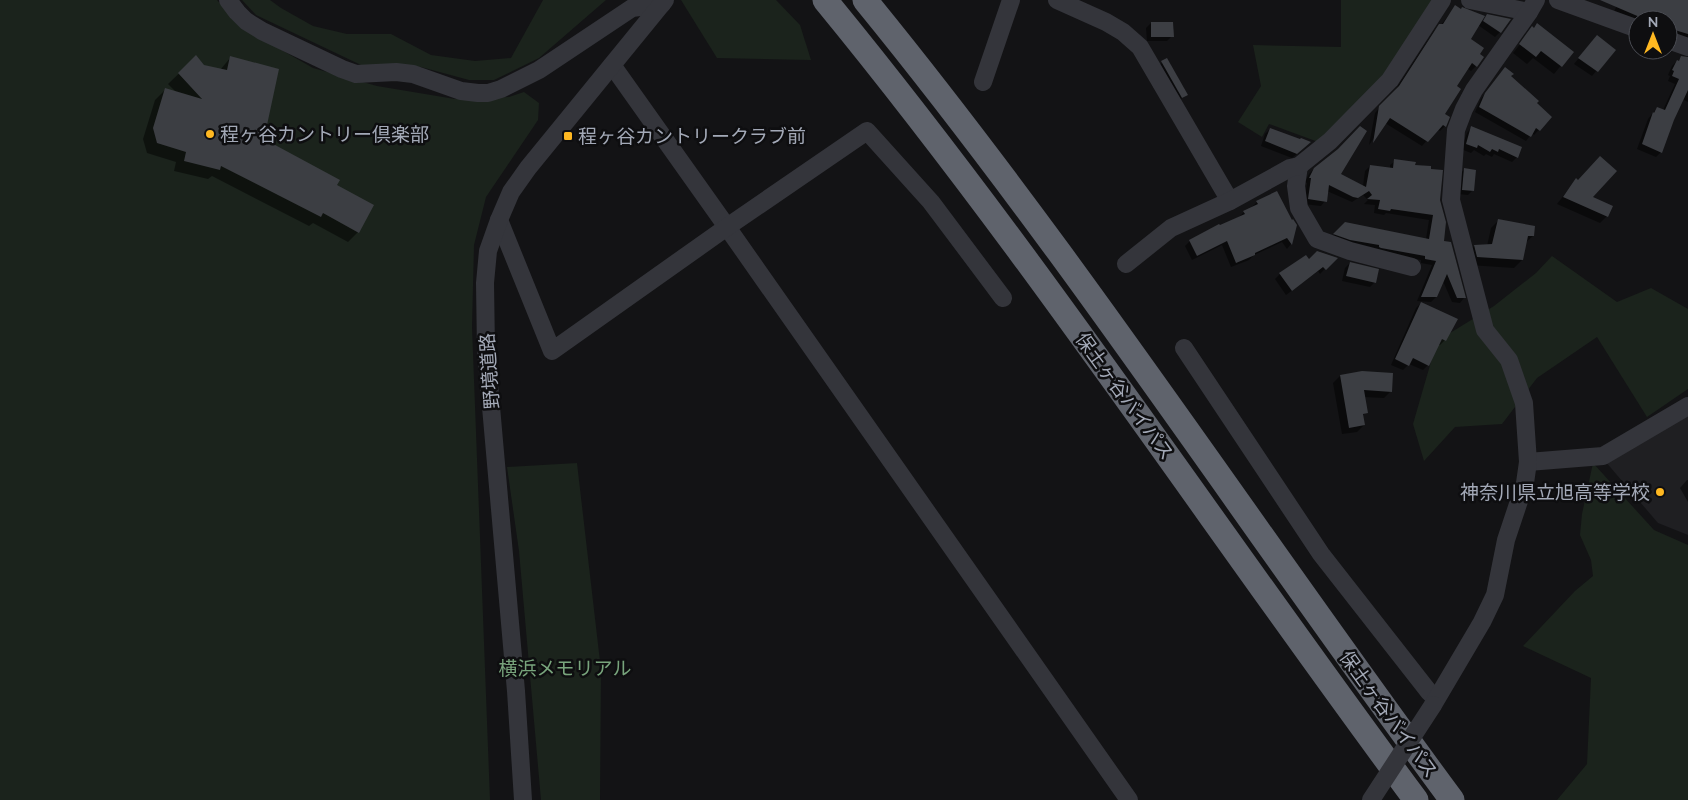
<svg xmlns="http://www.w3.org/2000/svg" width="1688" height="800" font-family="Mulish,'Noto Sans JP',sans-serif">
	<style>
		.built { fill: #1f1f22 }
		.green { fill: #1b231c }
		.shadow { fill: #0007 }
		.building { fill: #3c3e43 }
		.lines { fill: none; stroke-linecap: round; stroke-linejoin: round }
		.minor { stroke: #34353b; stroke-width: 18 }
		.highway { stroke: #5f636c; stroke-width: 25 }
		.minor-bridge { stroke: #34353b; stroke-width: 18 }
		.poi-dot { fill: #ffb821; stroke: #0e0e10; stroke-width: 2 }
		.labels { text-anchor: middle; stroke-width: 5; stroke-linejoin: round; paint-order: stroke }
		.poi-label { font-size: 19px; fill: #a3a9b7; stroke: #0e0e10; text-anchor: start }
		.street-label { font-size: 19px; fill: #a3a9b7; stroke: #0e0e10 }
		.park-label { font-size: 19px; fill: #78a47c; stroke: #0e0e10 }
	</style>
	<rect width="100%" height="100%" fill="#131315"/>
	<polygon class="built" points="1688,413 1688,535 1658,523 1605,461"/>
	<g class="green">
		<polygon points="0,0 217,0 238,25 313,68 377,86 455,99 509,97 524,92 539,103 538,120 486,197 474,245 472,327 490,800 0,800"/>
		<polygon points="242,0 270,0 281,8 313,26 347,34 391,34 431,55 475,61 511,58 543,0 606,0 539,58 494,80 469,80 421,67 361,65 256,15"/>
		<polygon points="681,0 776,0 800,25 811,60 717,58"/>
		<polygon points="1341,0 1436,0 1389,72 1321,143 1269,124 1262,137 1238,122 1261,86 1253,45 1341,47"/>
		<polygon points="1552,256 1617,302 1651,288 1688,309 1688,389 1647,417 1597,337 1537,378 1502,424 1455,427 1424,461 1413,424 1437,341 1494,306 1536,273"/>
		<polygon points="577,463 601,670 600,800 541,800 519,551 507,467"/>
		<polygon points="1593,463 1654,530 1688,545 1688,800 1557,800 1587,764 1591,678 1523,646 1575,591 1593,576 1591,560 1580,535 1582,514"/>
	</g>
	<g class="shadow">
		<polygon points="1619,0 1688,0 1688,41 1668,34 1668,20 1638,20 1614,12"/>
		<polygon points="1455,7 1480,23 1488,16 1500,32 1495,37 1478,25 1469,39 1478,54 1476,66 1471,71 1467,68 1455,86 1444,114 1448,117 1445,126 1440,131 1437,129 1422,146 1385,123 1369,145 1375,113 1394,92 1434,31 1441,25"/>
		<polygon points="1151,23 1172,36 1167,41 1147,41 1146,28"/>
		<polygon points="1530,32 1572,52 1554,74 1533,58 1527,64 1513,53"/>
		<polygon points="1593,41 1614,50 1592,76 1574,64"/>
		<polygon points="196,57 204,66 220,70 231,57 263,140 335,186 358,232 348,242 313,223 309,226 212,176 208,179 174,171 176,162 147,153 143,139 155,100 165,90 177,93 168,84"/>
		<polygon points="1166,60 1186,95 1177,102 1157,67"/>
		<polygon points="1677,61 1688,63 1688,102 1682,99 1661,152 1656,157 1637,149 1648,119 1657,108 1663,110 1675,84 1668,81 1670,76 1668,75 1672,66"/>
		<polygon points="1501,73 1510,76 1551,117 1534,135 1532,133 1526,141 1475,112 1481,99"/>
		<polygon points="1471,128 1517,157 1512,162 1494,154 1492,157 1486,154 1484,156 1474,150 1471,153 1461,149 1467,133"/>
		<polygon points="1270,129 1305,147 1292,158 1261,146 1265,134"/>
		<polygon points="1395,161 1414,167 1439,200 1442,242 1464,298 1460,303 1452,302 1443,281 1436,297 1431,302 1417,301 1432,265 1421,263 1421,260 1375,252 1330,239 1345,223 1426,239 1429,220 1386,213 1384,215 1374,213 1375,205 1364,204 1368,200 1363,195 1352,202 1327,191 1325,201 1321,206 1304,204 1307,183 1305,182 1309,174 1315,168 1339,174 1363,186 1365,171 1370,166 1390,169 1390,165"/>
		<polygon points="1464,170 1473,190 1468,195 1458,194 1459,174"/>
		<polygon points="1576,180 1607,216 1600,223 1557,204"/>
		<polygon points="1257,202 1295,225 1291,244 1287,249 1282,242 1254,255 1249,260 1231,267 1222,245 1192,260 1185,246 1190,241 1239,217 1244,212 1253,208 1252,207"/>
		<polygon points="1499,220 1533,236 1525,243 1522,260 1514,268 1469,265 1467,253 1474,246 1487,246 1491,228"/>
		<polygon points="1335,258 1320,274 1318,271 1286,295 1275,279 1280,274 1309,260"/>
		<polygon points="1350,263 1375,282 1370,287 1342,281 1345,268"/>
		<polygon points="1421,303 1445,340 1440,345 1438,345 1428,365 1423,370 1409,364 1403,370 1391,365 1416,308"/>
		<polygon points="1362,372 1391,391 1384,398 1364,397 1366,412 1362,416 1364,425 1357,432 1342,434 1333,383 1340,376"/>
		<polygon points="1687,480 1688,480 1688,502 1680,488"/>
	</g>
	<g class="building">
		<polygon points="1600,0 1688,0 1688,34 1668,28 1668,20 1643,20 1642,18"/>
		<polygon points="1455,5 1461,9 1462,7 1485,16 1471,39 1484,48 1480,54 1484,57 1477,67 1472,63 1457,86 1461,89 1445,114 1450,117 1446,127 1443,125 1428,142 1390,118 1373,143 1379,106 1399,86 1439,24 1443,24"/>
		<polygon points="1487,14 1511,19 1501,33 1483,21"/>
		<polygon points="1151,22 1173,22 1174,37 1151,37"/>
		<polygon points="1537,23 1574,52 1562,67 1541,51 1536,57 1519,44 1532,26 1534,28"/>
		<polygon points="1597,35 1616,50 1598,72 1578,58"/>
		<polygon points="196,55 204,65 227,70 230,56 279,69 264,139 340,180 337,185 374,205 359,233 323,213 321,217 221,166 220,170 184,161 186,152 157,143 153,128 165,88 202,99 178,73"/>
		<polygon points="1681,56 1688,57 1688,90 1674,120 1662,153 1642,144 1653,112 1654,113 1657,107 1665,110 1679,79 1672,76 1674,71 1672,70 1677,60 1679,61"/>
		<polygon points="1167,58 1188,95 1182,98 1161,61"/>
		<polygon points="1505,67 1514,74 1511,76 1539,101 1537,103 1552,117 1540,131 1536,128 1531,137 1479,107 1485,93"/>
		<polygon points="1360,126 1367,131 1341,174 1366,187 1370,165 1393,168 1394,159 1416,162 1415,165 1431,166 1431,169 1443,170 1440,200 1446,222 1444,241 1451,242 1466,298 1457,298 1447,274 1437,297 1421,297 1436,261 1425,259 1425,256 1381,248 1379,247 1379,245 1350,240 1333,234 1345,222 1429,239 1433,215 1391,209 1390,211 1378,209 1380,200 1367,199 1372,195 1369,191 1358,198 1353,197 1329,185 1327,202 1308,199 1311,178 1309,178 1314,168 1338,149"/>
		<polygon points="1471,126 1522,147 1518,158 1499,149 1498,152 1492,149 1490,152 1478,145 1477,148 1466,144"/>
		<polygon points="1270,128 1300,139 1301,138 1311,142 1297,154 1265,141"/>
		<polygon points="1600,156 1617,171 1593,197 1613,206 1608,217 1563,197 1576,178 1578,180"/>
		<polygon points="1464,168 1476,170 1474,191 1462,190"/>
		<polygon points="1277,191 1292,220 1293,219 1297,225 1292,245 1287,238 1255,253 1255,255 1236,263 1227,241 1197,256 1189,240 1219,224 1220,225 1245,214 1243,211 1258,204 1256,201"/>
		<polygon points="1498,219 1535,226 1534,236 1528,236 1523,260 1477,257 1474,245 1492,244"/>
		<polygon points="1317,251 1338,258 1326,270 1323,267 1292,291 1279,273 1306,255 1309,259"/>
		<polygon points="1350,262 1379,269 1376,283 1346,276"/>
		<polygon points="1421,302 1458,319 1446,341 1442,339 1429,366 1413,358 1409,366 1395,359"/>
		<polygon points="1362,371 1393,373 1392,392 1364,390 1368,413 1363,414 1365,425 1349,428 1340,375"/>
	</g>
	<g class="lines">
		<g class="minor">
			<polyline points="228,0 237,12 246,21 262,31 342,69 356,74 396,72 413,74 461,91 478,93 488,93 501,89 539,70 632,8 662,4"/>
			<polyline points="1057,0 1106,22 1123,32 1140,47 1230,201"/>
			<polyline points="1470,0 1529,12"/>
			<polyline points="1558,0 1638,29"/>
			<polyline points="1668,40 1688,47"/>
			<polyline points="612,65 727,227 1129,800"/>
			<polyline points="983,82 1011,0"/>
			<polyline points="1299,166 1296,186 1299,208 1317,239 1350,251 1412,267"/>
			<polyline points="499,220 552,351 727,227 867,131 931,202 1003,298"/>
			<polyline points="1126,264 1171,228 1230,201 1290,168 1299,166 1330,141 1390,80 1442,0"/>
			<polyline points="1184,348 1321,554 1429,692 1436,699"/>
			<polyline points="1528,462 1603,456 1688,406"/>
			<polyline points="1433,705 1482,622 1495,595 1506,540 1525,483 1528,462 1524,403 1509,360 1485,330 1451,200 1456,130 1464,109 1474,90 1529,12 1536,0"/>
			<polyline points="523,800 516,691 486,350 485,283 488,251 499,220 511,192 528,168 665,0"/>
		</g>
		<g class="highway">
			<path d="M825,0C1036,257 1218,534 1416,800"/>
			<path d="M865,0C1074,256 1255,534 1452,800"/>
		</g>
		<polyline class="minor-bridge" points="1371,800 1433,705"/>
	</g>
	<g class="poi-dot">
		<circle cx="210" cy="134" r="5"/>
		<rect x="563" y="131" width="10" height="10" rx="2.5"/>
		<circle cx="1660" cy="492" r="5"/>
	</g>
	<g class="labels">
		<g class="poi-label">
			<text x="220" y="141">程ヶ谷カントリー倶楽部</text>
			<text x="578" y="143">程ヶ谷カントリークラブ前</text>
			<text x="1650" y="499" text-anchor="end">神奈川県立旭高等学校</text>
		</g>
		<g class="street-label">
			<text transform="translate(489 371) rotate(-94)" y="7">野境道路</text>
			<text transform="translate(1125 396) rotate(54)" y="7">保土ヶ谷バイパス</text>
			<text transform="translate(1389 714) rotate(54)" y="7">保土ヶ谷バイパス</text>
		</g>
		<g class="park-label">
			<text x="565" y="675">横浜メモリアル</text>
		</g>
	</g>
	<g transform="translate(1653 35)"><circle r="24" fill="#0e0e10" stroke="#4a4c53"/>
	<path d="M0-4L9 19L0 12L-9 19Z" fill="#ffb821"/>
	<text y="-8" font-size="14" font-weight="bold" text-anchor="middle" fill="#a3a9b7">N</text>
	</g>
</svg>
